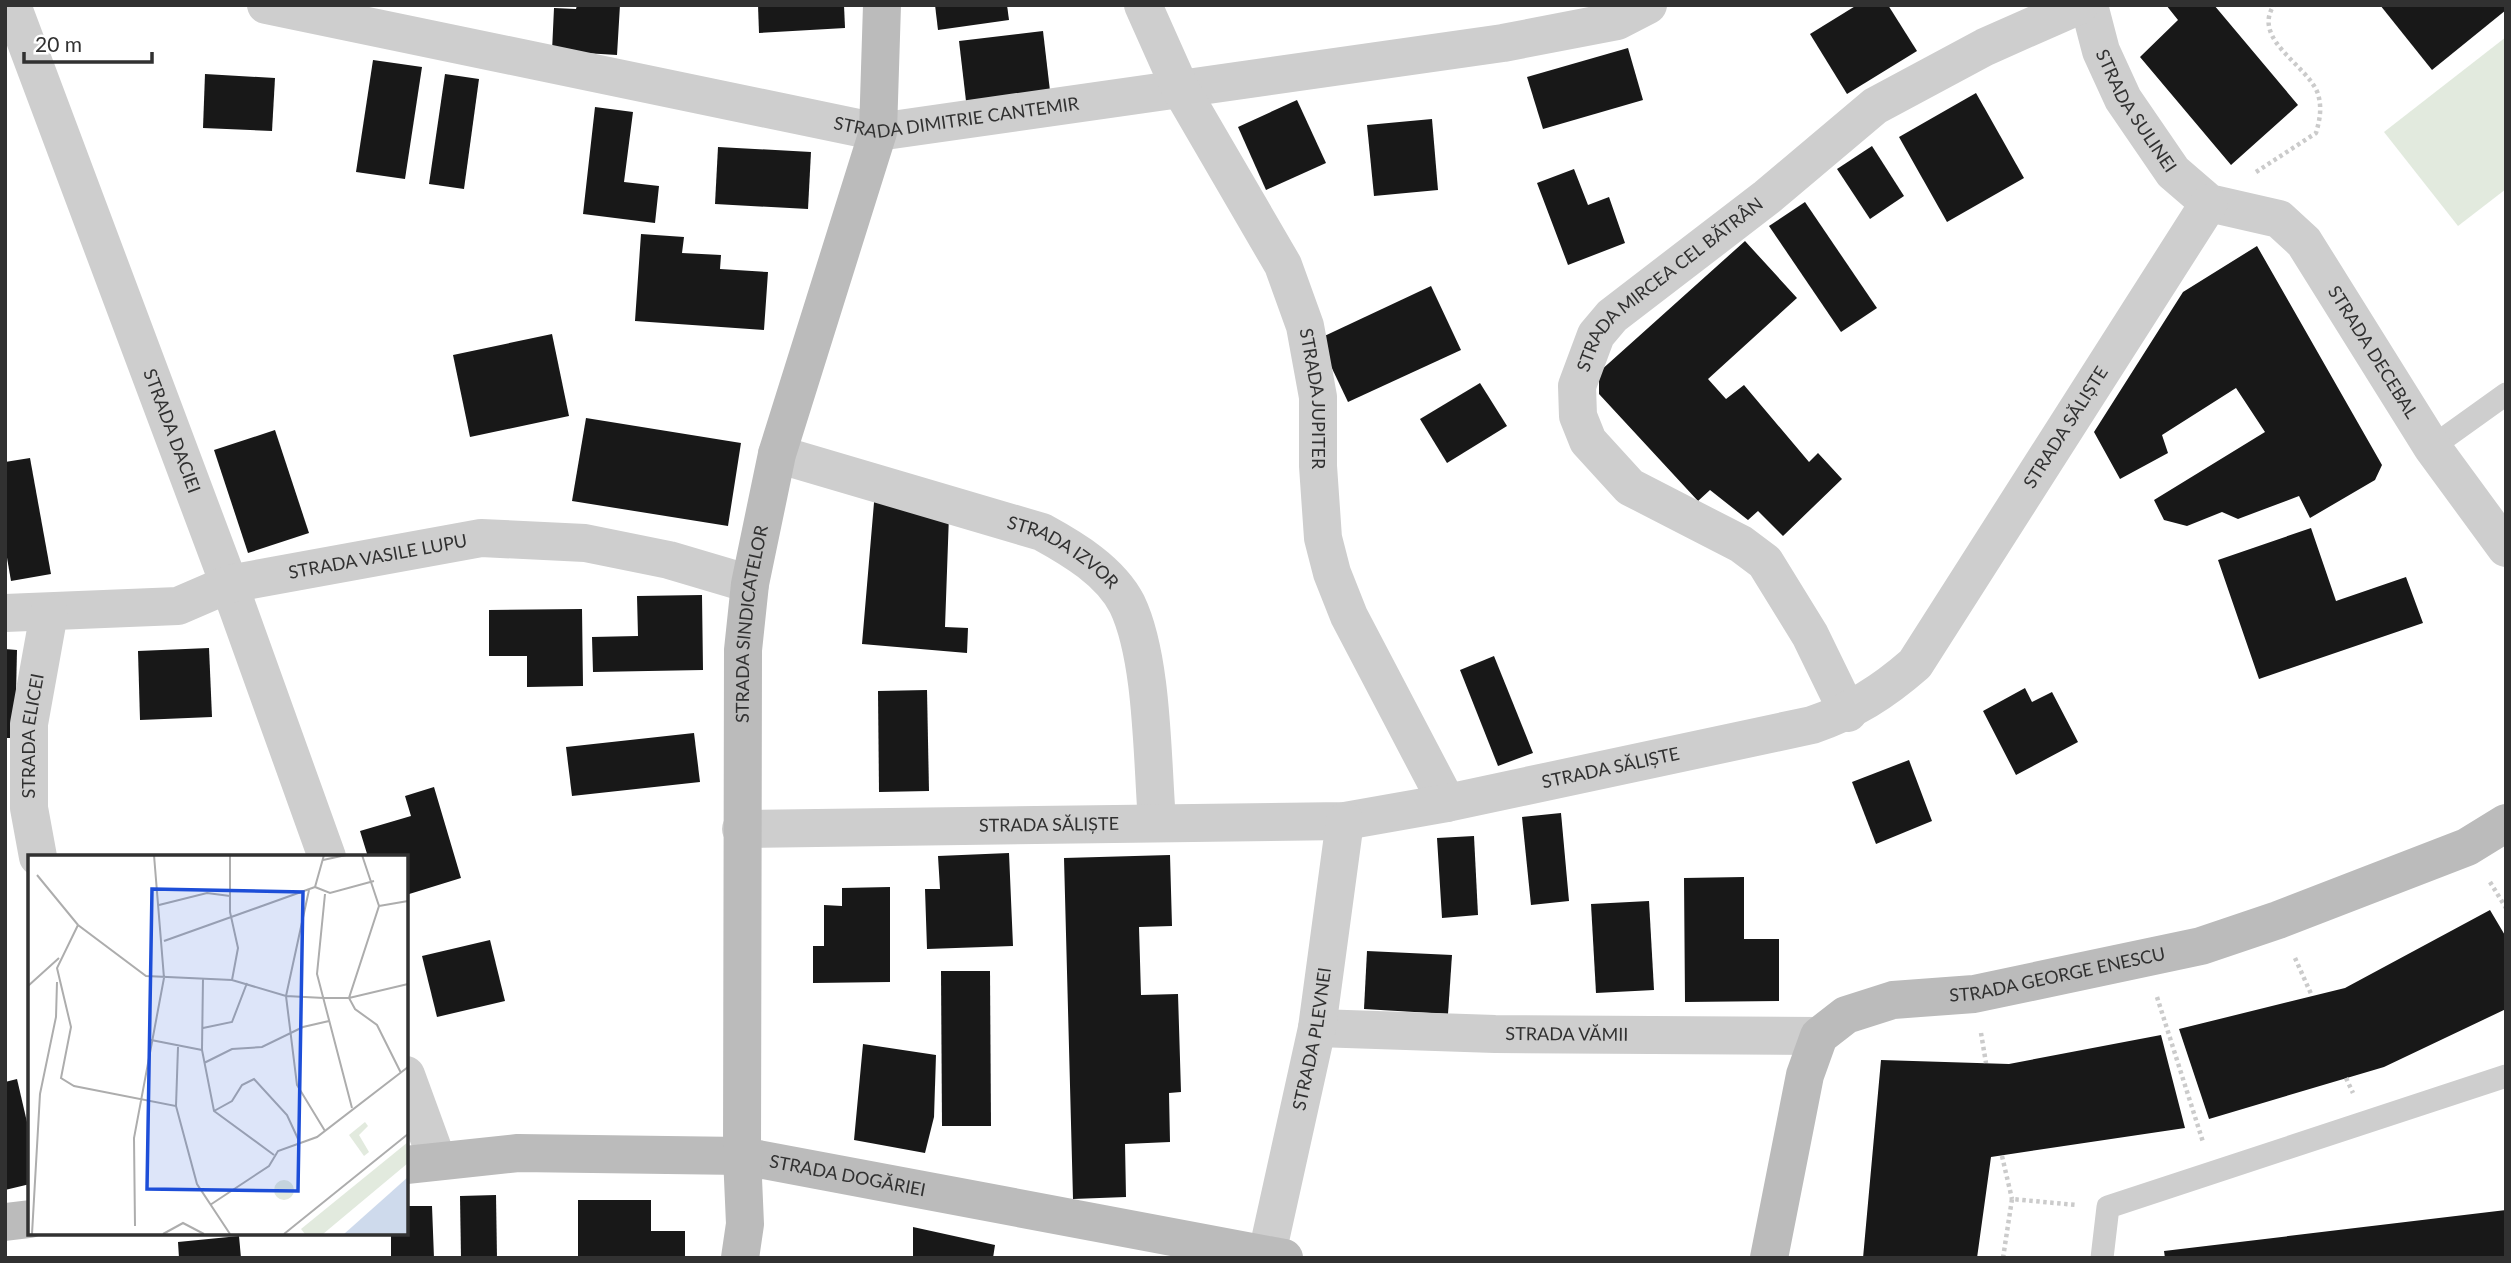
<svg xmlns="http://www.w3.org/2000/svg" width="2511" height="1263" font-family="Lato,sans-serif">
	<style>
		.green { fill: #e2eade }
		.building { fill: #181818 }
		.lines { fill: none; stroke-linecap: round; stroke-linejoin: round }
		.path { stroke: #cbcbcb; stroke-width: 4.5; stroke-dasharray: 3.5 3.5; stroke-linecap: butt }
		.lane { stroke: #cecece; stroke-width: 23 }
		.street { stroke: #cecece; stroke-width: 38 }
		.secondary { stroke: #bbb; stroke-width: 38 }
		.labels { text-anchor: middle; stroke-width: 7; stroke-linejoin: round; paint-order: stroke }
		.street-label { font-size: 18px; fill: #313131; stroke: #fff }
		.inset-road { fill: none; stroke: #adadad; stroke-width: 2 }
		.view { fill: #1d4ed8; fill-opacity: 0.15; stroke: #1d4ed8; stroke-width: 3.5 }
		.inset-edge { fill: none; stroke: #313131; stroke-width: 3.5 }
	</style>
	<rect width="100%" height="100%" fill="#fff"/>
	<polygon class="green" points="2506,37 2506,189 2458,226 2384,132"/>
	<g class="building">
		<polygon points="577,5 620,5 617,55 552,51 554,8 576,9"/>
		<polygon points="758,5 844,5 845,28 759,33"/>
		<polygon points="935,5 1007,5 1009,20 938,30"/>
		<polygon points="1857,5 1888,5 1917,51 1847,94 1810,34"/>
		<polygon points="2166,5 2214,5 2298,105 2231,165 2140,57 2178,20"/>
		<polygon points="2380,5 2506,5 2506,10 2432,70"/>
		<polygon points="1043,31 1050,91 966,101 959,41"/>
		<polygon points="1628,48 1643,100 1543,129 1527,77"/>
		<polygon points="373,60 422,67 405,179 356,172"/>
		<polygon points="205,74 275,78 272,131 203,128"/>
		<polygon points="445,74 479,79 464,189 429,184"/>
		<polygon points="1976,93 2024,178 1947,222 1899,137"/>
		<polygon points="1297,100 1326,163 1266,190 1238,127"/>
		<polygon points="595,107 633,112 624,182 659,186 655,223 583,214"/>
		<polygon points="1432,119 1438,190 1374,196 1367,125"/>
		<polygon points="1872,146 1904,196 1870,219 1837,169"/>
		<polygon points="718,147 811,152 808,209 715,204"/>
		<polygon points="1574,169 1588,205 1609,197 1625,243 1568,265 1537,183"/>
		<polygon points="1805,202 1877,308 1841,332 1769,226"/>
		<polygon points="641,234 684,237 682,253 721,255 720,269 768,272 764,330 635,321"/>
		<polygon points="1745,241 1797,298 1708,379 1726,399 1744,385 1809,462 1818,453 1842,479 1783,536 1758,511 1748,520 1710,490 1698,501 1599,394 1599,372"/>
		<polygon points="2257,246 2382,465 2375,480 2310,518 2299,496 2238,519 2222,512 2187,526 2164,520 2154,500 2265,432 2236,388 2162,435 2168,453 2120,479 2094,432 2183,292"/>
		<polygon points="1431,286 1461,350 1348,402 1318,339"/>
		<polygon points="552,334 569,416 470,437 453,355"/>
		<polygon points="1480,383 1507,426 1447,463 1420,419"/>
		<polygon points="586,418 741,443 728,526 572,501"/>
		<polygon points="275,430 309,533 248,553 214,450"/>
		<polygon points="30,458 51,574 11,581 5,546 5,462"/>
		<polygon points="875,491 949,515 945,627 968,628 967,653 862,644"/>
		<polygon points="2311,528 2336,601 2406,577 2423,623 2259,679 2218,560"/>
		<polygon points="702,595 703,670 593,672 592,637 638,636 637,596"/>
		<polygon points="582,609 583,686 527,687 527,656 489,656 489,610"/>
		<polygon points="209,648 212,717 140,720 138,651"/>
		<polygon points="5,649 17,650 15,738 5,738"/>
		<polygon points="1494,656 1533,753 1498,766 1460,670"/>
		<polygon points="2025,688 2032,702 2052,692 2078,742 2016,775 1983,711"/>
		<polygon points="927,690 929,791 879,792 878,691"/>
		<polygon points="694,733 700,782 572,796 566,747"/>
		<polygon points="1909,760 1932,821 1876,844 1852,782"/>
		<polygon points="434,787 461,878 406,895 406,857 368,857 360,831 411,816 405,796"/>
		<polygon points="1561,813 1569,901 1531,905 1522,817"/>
		<polygon points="1474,836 1478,915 1442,918 1437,838"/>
		<polygon points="1009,853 1013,946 927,949 925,889 940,889 938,856"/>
		<polygon points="1170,855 1172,926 1139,927 1141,995 1178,994 1181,1092 1169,1093 1170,1142 1125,1144 1126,1197 1073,1199 1064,858"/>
		<polygon points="1744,877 1744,939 1779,939 1779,1001 1685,1002 1684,878"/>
		<polygon points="890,887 890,982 813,983 813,946 824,946 824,905 842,906 842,888"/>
		<polygon points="1649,901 1654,990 1596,993 1591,904"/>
		<polygon points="2490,910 2506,937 2506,1009 2384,1067 2209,1119 2179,1029 2345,988"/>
		<polygon points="490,940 505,1001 437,1017 422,956"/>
		<polygon points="1367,951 1452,955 1448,1014 1364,1009"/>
		<polygon points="941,971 990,971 991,1126 942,1126"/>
		<polygon points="2161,1035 2185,1128 1991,1157 1977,1258 1863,1258 1881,1060 2009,1064"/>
		<polygon points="863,1044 936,1055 934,1117 925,1153 854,1140"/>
		<polygon points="17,1079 30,1135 30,1184 5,1190 5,1082"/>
		<polygon points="496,1195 497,1258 461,1258 460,1196"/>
		<polygon points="578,1200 651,1200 651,1231 685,1231 685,1258 578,1258"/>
		<polygon points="406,1206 432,1206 434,1258 391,1258 391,1233 406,1233"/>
		<polygon points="2506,1210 2506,1258 2165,1258 2164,1251"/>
		<polygon points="913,1227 995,1245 993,1258 913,1258"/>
		<polygon points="239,1236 241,1258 179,1258 178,1242"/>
	</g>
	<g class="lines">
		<g class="path">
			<path d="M2256,172L2316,133C2320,119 2322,108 2318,94C2308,65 2251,40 2274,5"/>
			<polyline points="2490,882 2506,908"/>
			<polyline points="2295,958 2312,996"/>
			<polyline points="2157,997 2203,1142"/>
			<polyline points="1981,1033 1986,1063"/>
			<polyline points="2346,1078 2353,1093"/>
			<polyline points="2002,1156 2012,1199"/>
			<polyline points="2003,1258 2012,1199 2076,1205"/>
		</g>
		<g class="lane">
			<polyline points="2432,447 2506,394"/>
			<polyline points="2102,1258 2108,1207 2506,1076"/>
		</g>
		<g class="street">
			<path id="s1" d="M12,5L229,584L327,857"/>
			<path id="s2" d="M266,5L878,132L1503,43L1617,21L1648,5"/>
			<path id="s3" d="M1143,5L1180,88L1283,265L1305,326L1318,397V466L1323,538L1332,573L1349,616L1447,803"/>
			<path id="s4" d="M2089,5L2101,51L2123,99L2173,172L2209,203L2279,219L2304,242L2432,447L2506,548"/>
			<path id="s5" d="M777,454L1042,532C1073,549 1110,571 1127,604C1153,658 1152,759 1157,821"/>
			<path id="s6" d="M5,613L178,606L229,584L481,538L585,543L669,560L750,584"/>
			<path id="s7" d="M1848,713L1810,635L1765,562L1741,544L1630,487L1588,441L1578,416L1577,386L1596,335L1612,316L1767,197L1875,106L1985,47L2080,5"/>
			<path id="s8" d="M741,829L1345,821L1447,803L1812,725C1853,711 1883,692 1915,664L2209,203"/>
			<path id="s9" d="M38,857L29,808V724L49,613"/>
			<path id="s10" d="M1317,1028L1495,1034L1819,1036"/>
			<polyline points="406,1075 437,1160"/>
			<path id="s11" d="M1267,1254L1317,1028L1345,821"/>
		</g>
		<g class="secondary">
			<path id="s12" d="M406,1165L518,1153L742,1156L1284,1258"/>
			<polyline points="5,1222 30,1219"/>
			<path id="s13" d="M740,1258L745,1224L742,1156L743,650L750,584L777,454L878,132L882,5"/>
			<path id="s14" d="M1769,1258L1805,1075L1819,1036L1846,1015L1893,1000L1974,994L2201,946L2278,920L2467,847L2506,823"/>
		</g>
	</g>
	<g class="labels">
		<g class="street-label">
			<text dy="6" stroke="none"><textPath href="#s4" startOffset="117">STRADA SULINEI</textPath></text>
			<text dy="6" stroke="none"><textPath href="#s2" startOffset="704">STRADA DIMITRIE CANTEMIR</textPath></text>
			<text dy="6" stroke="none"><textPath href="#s7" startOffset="588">STRADA MIRCEA CEL BĂTRÂN</textPath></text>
			<text dy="6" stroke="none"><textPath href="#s4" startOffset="472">STRADA DECEBAL</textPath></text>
			<text dy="6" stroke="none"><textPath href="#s3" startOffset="434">STRADA JUPITER</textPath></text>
			<text dy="6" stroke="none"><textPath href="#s8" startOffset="1482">STRADA SĂLIȘTE</textPath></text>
			<text dy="6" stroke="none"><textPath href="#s1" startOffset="455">STRADA DACIEI</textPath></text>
			<text dy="6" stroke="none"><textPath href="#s6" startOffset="380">STRADA VASILE LUPU</textPath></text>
			<text dy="6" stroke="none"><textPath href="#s5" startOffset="304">STRADA IZVOR</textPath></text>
			<text dy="6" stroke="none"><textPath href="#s13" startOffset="635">STRADA SINDICATELOR</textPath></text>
			<text dy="6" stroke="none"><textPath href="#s9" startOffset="122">STRADA ELICEI</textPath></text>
			<text dy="6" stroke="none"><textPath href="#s8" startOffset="875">STRADA SĂLIȘTE</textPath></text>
			<text dy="6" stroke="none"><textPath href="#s8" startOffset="308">STRADA SĂLIȘTE</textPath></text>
			<text dy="6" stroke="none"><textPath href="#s14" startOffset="478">STRADA GEORGE ENESCU</textPath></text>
			<text dy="6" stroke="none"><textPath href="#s10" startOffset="250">STRADA VĂMII</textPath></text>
			<text dy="6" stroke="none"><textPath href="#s11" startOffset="220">STRADA PLEVNEI</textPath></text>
			<text dy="6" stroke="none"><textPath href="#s12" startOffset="444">STRADA DOGĂRIEI</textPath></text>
		</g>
	</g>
	<g transform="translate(28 855)">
		<rect width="380" height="380" fill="#fff"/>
		<path d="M337,267L340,271L331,280L341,297L336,301L321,280ZM380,287V308L295,379H277L273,374ZM246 335a10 10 0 1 1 20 0a10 10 0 1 1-20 0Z" fill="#e2eade"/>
		<path d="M380,322V379H316Z" fill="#cedaec"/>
		<path class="inset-road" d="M202,0V57L210,93L204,125M334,0L351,51L321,143L327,154L349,170L373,218M295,5L318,0M9,20L50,70L118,121L204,125L258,141L296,143H321L380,129M287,32L302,38L346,26M287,32L296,0M281,35L258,141L269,230L297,276M297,39L289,119L324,253M131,50L179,38L202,41M351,51L380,46M50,70L29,113L43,172L33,223L46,231L148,251L169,329L202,379M136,86L287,32M175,123L174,195L186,256L246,300M0,131L31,103M175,173L204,167L219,128M123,185L174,195M176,208L204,194L234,192L275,172L301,166M148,251L150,192M186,256L204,246L214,230L226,224L259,260L271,286M182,350L241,311L250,296L289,282L380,212M107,371L106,283L136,123L126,0M4,379L12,239L28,162L29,127M135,379L155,368L176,379M256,379L380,279"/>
		<path class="view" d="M124,34L275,37L270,336L119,334Z"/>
		<rect width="380" height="380" class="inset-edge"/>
	</g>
	<rect width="2511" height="1263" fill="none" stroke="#313131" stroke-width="14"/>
	<path d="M24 52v10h128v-10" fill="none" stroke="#313131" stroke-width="3.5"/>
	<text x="35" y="52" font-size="21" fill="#313131" stroke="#ffffff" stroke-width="5" paint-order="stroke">20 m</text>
</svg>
